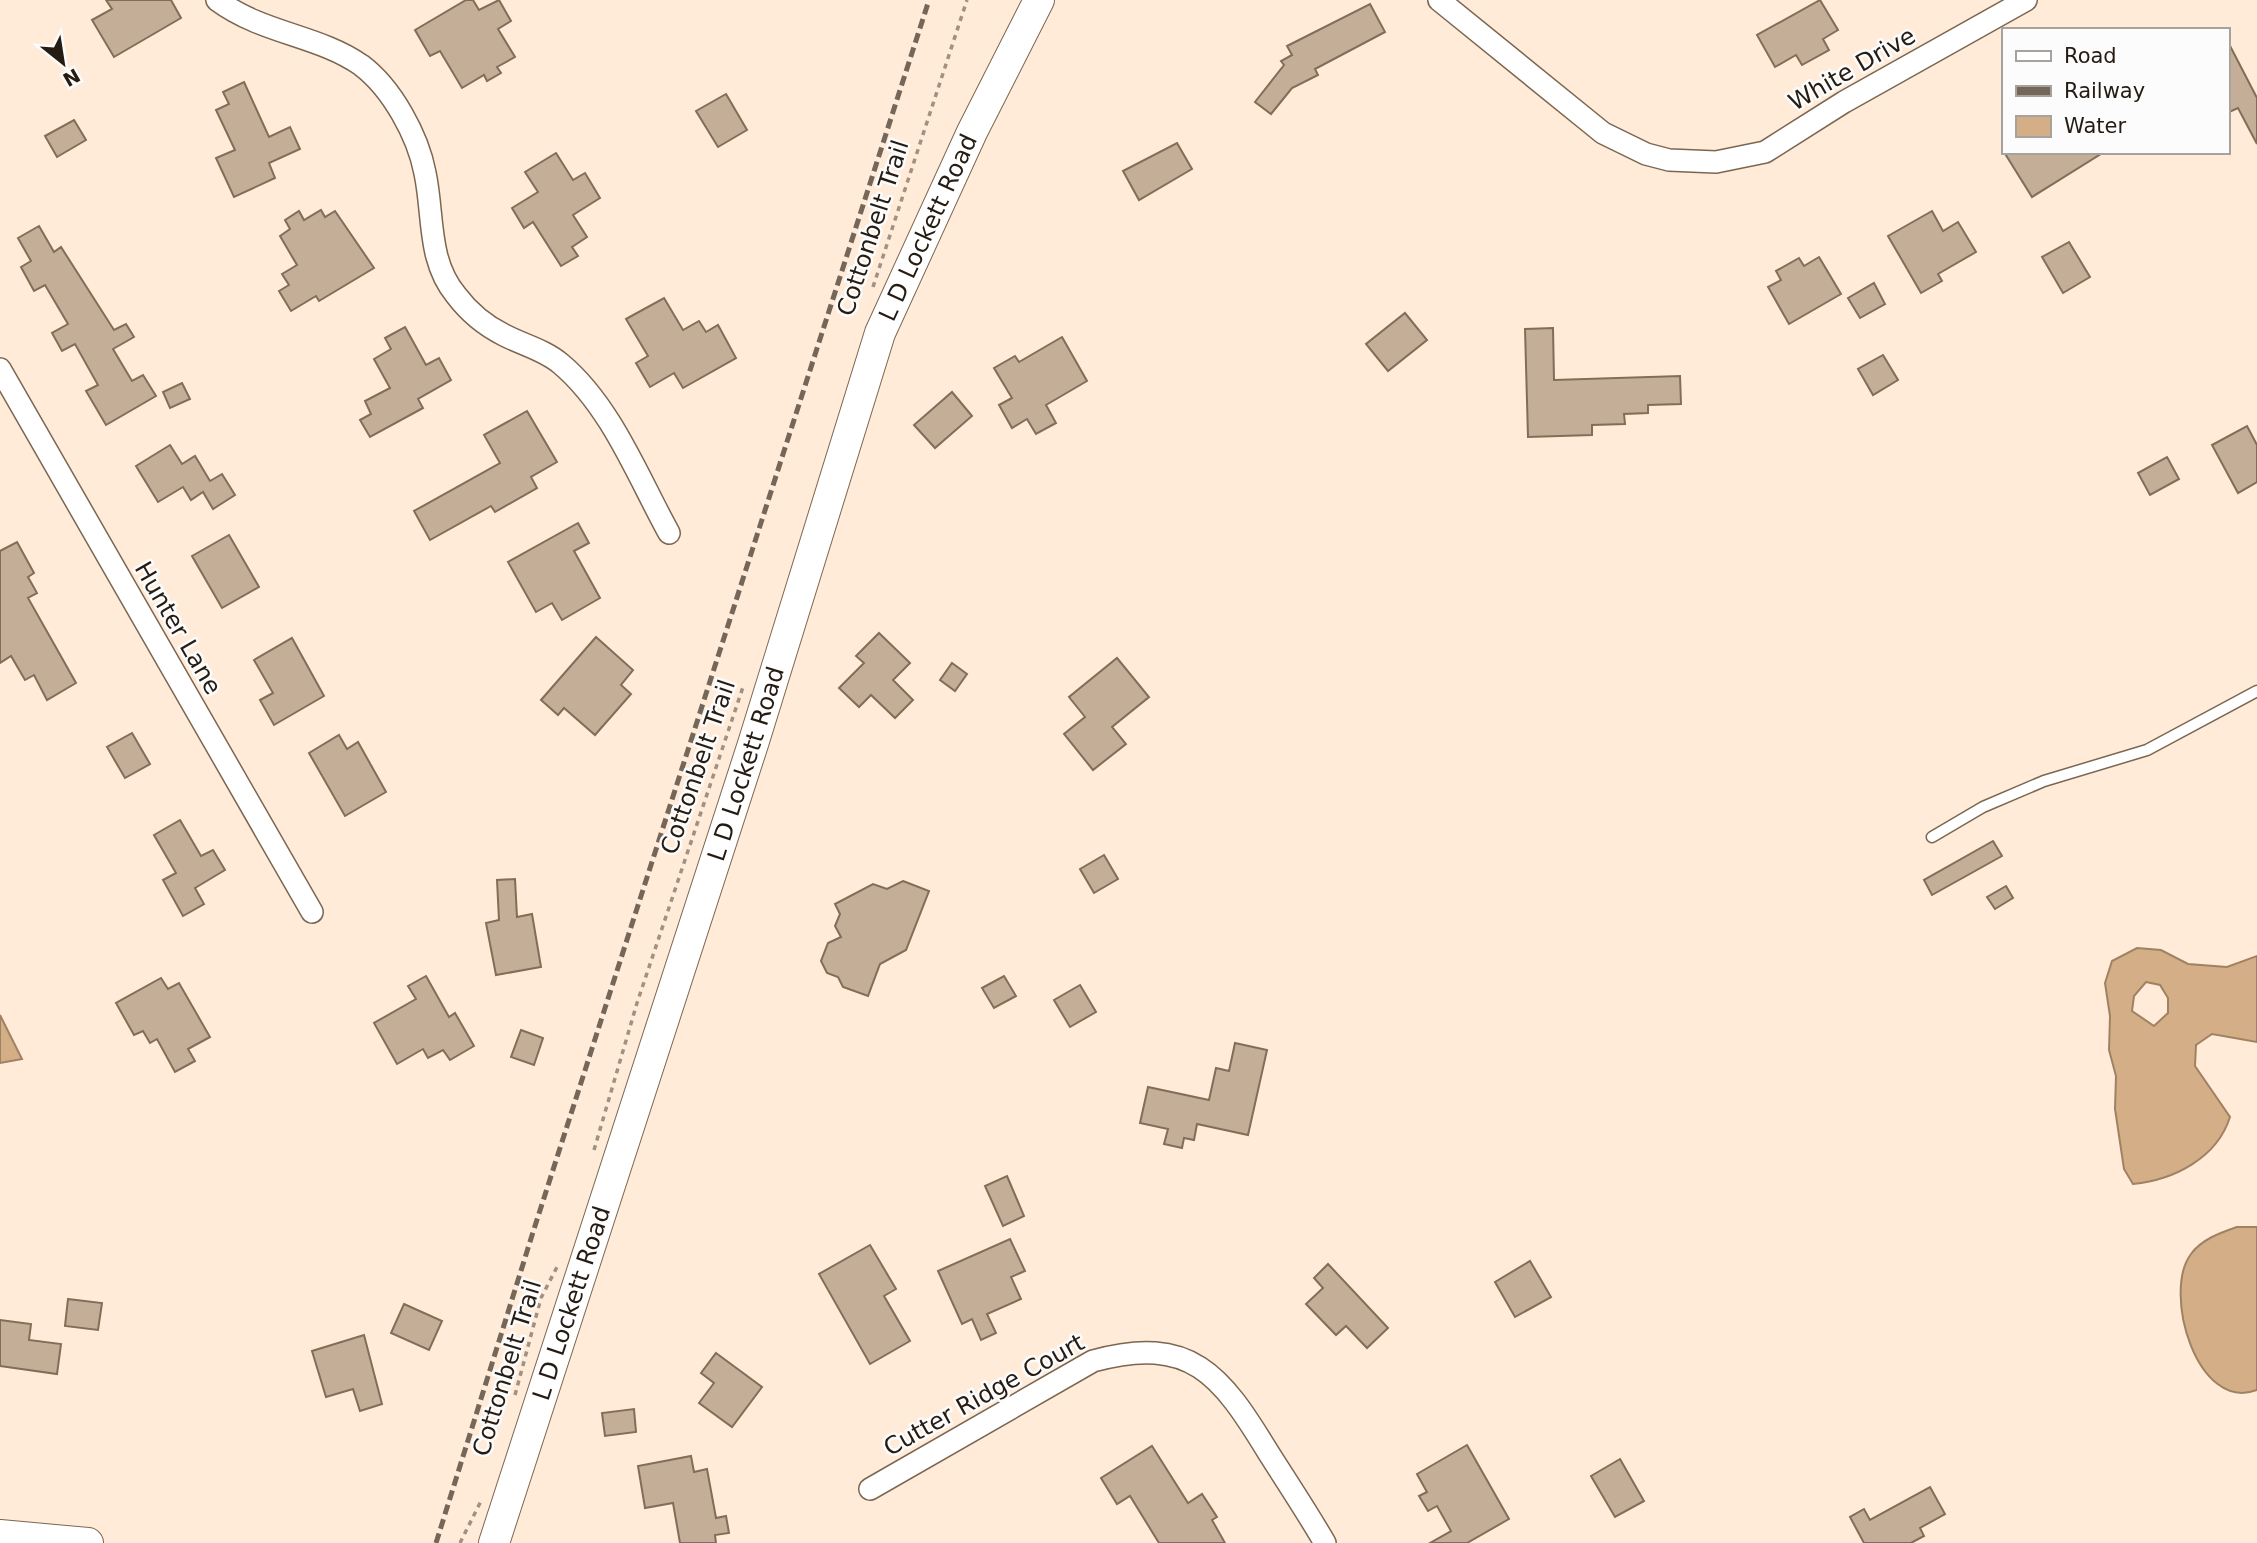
<svg xmlns="http://www.w3.org/2000/svg" width="2257" height="1543" font-family="'DejaVu Sans',sans-serif">
	<style>
		.water { fill: #d4ae86; stroke: #9f8263; stroke-width: 2; fill-rule: evenodd }
		.building { fill: #c4ae97; stroke: #826d58; stroke-width: 2 }
		.lines { fill: none; stroke-linecap: round; stroke-linejoin: round }
		.lane-casing { stroke: #7b6751; stroke-width: 13 }
		.street-casing { stroke: #7b6751; stroke-width: 24 }
		.secondary-casing { stroke: #7b6751; stroke-width: 32 }
		.path { stroke: #a09182; stroke-width: 3.5; stroke-dasharray: 5 5; stroke-linecap: butt }
		.lane { stroke: #fff; stroke-width: 10 }
		.street { stroke: #fff; stroke-width: 21 }
		.secondary { stroke: #fff; stroke-width: 30 }
		.rail { stroke: #74675a; stroke-width: 5; stroke-dasharray: 10 5; stroke-linecap: butt }
		.labels { text-anchor: middle; stroke-width: 5; stroke-linejoin: round; paint-order: stroke }
		.street-label { font-size: 24px; fill: #241b12; stroke: #fcfcfc }
	</style>
	<rect width="100%" height="100%" fill="#ffebd8"/>
	<g class="water">
		<path d="M2137,948L2161,950L2188,964L2227,967L2257,956V1042L2212,1034L2196,1045L2195,1066L2230,1117C2217,1158 2174,1180 2133,1184L2124,1169L2115,1109L2116,1076L2109,1050L2110,1016L2105,983L2112,961ZM2146,982L2160,985L2168,998V1013L2154,1026L2132,1011L2134,996Z"/>
		<polygon points="0,1015 22,1059 0,1063"/>
		<path d="M2237,1227H2257V1390C2197,1413 2162,1292 2191,1254C2202,1239 2220,1233 2237,1227Z"/>
	</g>
	<g class="building">
		<polygon points="106,0 171,0 181,18 114,57 92,20 112,9"/>
		<polygon points="466,0 473,0 479,10 499,0 511,21 498,29 515,57 497,67 501,73 487,81 484,75 462,88 440,51 430,56 415,30"/>
		<polygon points="1820,0 1838,30 1823,39 1829,50 1802,65 1796,55 1775,67 1757,35"/>
		<polygon points="1370,4 1385,32 1315,69 1318,75 1292,88 1271,114 1255,102 1284,65 1281,61 1292,55 1287,46"/>
		<polygon points="2227,40 2257,98 2257,144 2238,108 2227,113"/>
		<polygon points="244,82 269,137 290,127 300,149 269,163 275,178 234,197 216,158 235,150 216,110 229,104 223,92"/>
		<polygon points="726,94 747,130 718,147 696,111"/>
		<polygon points="74,120 86,140 57,157 45,136"/>
		<polygon points="1177,143 1192,169 1139,200 1123,171"/>
		<polygon points="2004,152 2104,152 2032,197"/>
		<polygon points="556,153 573,180 585,173 600,198 573,215 587,237 572,247 578,256 561,266 533,222 524,228 512,208 538,192 525,172"/>
		<polygon points="321,210 325,217 335,211 374,268 319,301 316,296 291,311 279,291 289,285 282,274 297,265 280,236 290,229 285,220 299,211 304,220"/>
		<polygon points="1932,211 1943,231 1958,222 1976,252 1938,274 1942,281 1921,293 1888,236"/>
		<polygon points="39,226 54,252 61,247 114,330 126,324 134,337 113,349 132,381 143,375 156,396 106,425 86,391 98,385 75,344 62,351 52,333 68,324 45,285 34,291 21,267 31,261 18,238"/>
		<polygon points="2069,242 2090,277 2063,293 2042,257"/>
		<polygon points="1819,257 1841,294 1789,324 1768,287 1781,280 1776,271 1799,258 1804,266"/>
		<polygon points="1874,283 1885,304 1860,318 1848,298"/>
		<polygon points="664,298 683,330 699,321 706,332 718,325 736,358 683,388 674,373 650,387 636,363 648,356 626,319"/>
		<polygon points="1405,313 1427,340 1388,371 1366,344"/>
		<polygon points="405,327 426,365 439,358 451,380 418,399 423,408 370,437 360,420 371,414 365,401 390,388 374,359 391,349 385,338"/>
		<polygon points="1553,328 1554,380 1680,376 1681,404 1648,405 1648,413 1624,414 1625,424 1592,425 1592,435 1528,437 1525,329"/>
		<polygon points="1062,337 1087,381 1046,405 1056,423 1036,434 1027,419 1012,428 999,405 1012,398 994,368 1015,356 1019,362"/>
		<polygon points="1883,355 1898,380 1873,395 1858,369"/>
		<polygon points="182,383 190,399 170,408 163,392"/>
		<polygon points="952,392 972,416 935,448 914,425"/>
		<polygon points="527,411 557,462 531,477 537,488 495,512 491,506 430,540 414,511 500,463 484,435"/>
		<polygon points="2247,426 2257,445 2257,482 2238,493 2212,445"/>
		<polygon points="170,445 182,464 195,456 210,481 222,474 235,495 213,509 203,492 191,500 183,487 158,502 136,466"/>
		<polygon points="2167,457 2179,479 2150,495 2138,473"/>
		<polygon points="578,523 589,543 574,551 600,598 562,620 552,603 536,612 508,562"/>
		<polygon points="229,535 259,587 222,608 192,556"/>
		<polygon points="17,542 34,573 28,577 37,593 28,598 76,683 47,700 34,675 25,680 11,656 0,663 0,551"/>
		<polygon points="879,633 910,663 893,680 913,700 895,718 871,695 859,707 839,688 864,663 856,656"/>
		<polygon points="596,637 633,670 621,685 631,694 595,735 564,708 558,715 541,700"/>
		<polygon points="292,638 324,696 274,725 260,700 273,693 254,660"/>
		<polygon points="1117,658 1149,697 1112,727 1126,744 1093,770 1064,734 1085,717 1069,697"/>
		<polygon points="952,663 967,674 955,691 940,680"/>
		<polygon points="132,733 150,764 125,778 107,747"/>
		<polygon points="339,735 347,749 358,742 386,792 345,816 309,753"/>
		<polygon points="180,820 201,856 213,850 225,870 195,888 204,904 183,916 163,880 176,873 154,835"/>
		<polygon points="1993,841 2002,856 1932,895 1924,880"/>
		<polygon points="1104,855 1118,879 1094,893 1080,869"/>
		<polygon points="515,879 517,917 532,914 541,967 496,975 486,923 499,920 497,880"/>
		<polygon points="903,881 929,891 906,950 880,964 868,996 843,987 838,977 827,973 821,961 828,943 841,937 835,926 840,914 835,904 873,884 887,889"/>
		<polygon points="2006,886 2013,898 1995,909 1987,897"/>
		<polygon points="426,976 449,1017 455,1013 474,1046 450,1060 443,1050 428,1058 423,1049 397,1064 374,1023 416,999 408,986"/>
		<polygon points="1004,976 1016,996 994,1008 982,988"/>
		<polygon points="161,978 168,989 179,983 210,1037 188,1049 195,1061 175,1072 157,1039 150,1043 143,1031 134,1035 116,1003"/>
		<polygon points="1080,985 1096,1012 1070,1027 1054,1000"/>
		<polygon points="521,1030 543,1038 534,1065 511,1057"/>
		<polygon points="1235,1043 1267,1050 1248,1135 1197,1124 1194,1140 1184,1138 1182,1148 1164,1144 1168,1129 1140,1123 1148,1087 1209,1100 1216,1068 1229,1071"/>
		<polygon points="1007,1176 1024,1216 1003,1226 985,1186"/>
		<polygon points="1010,1239 1025,1271 1011,1277 1021,1299 987,1314 996,1333 981,1340 972,1319 962,1324 938,1271"/>
		<polygon points="870,1245 896,1289 884,1296 910,1341 870,1364 819,1274"/>
		<polygon points="1530,1261 1551,1297 1515,1317 1495,1282"/>
		<polygon points="1328,1264 1388,1328 1367,1348 1346,1326 1336,1335 1306,1304 1323,1288 1314,1278"/>
		<polygon points="68,1299 102,1303 98,1330 65,1326"/>
		<polygon points="404,1304 442,1321 429,1350 391,1333"/>
		<polygon points="0,1320 31,1324 29,1340 61,1344 57,1374 0,1366"/>
		<polygon points="364,1335 382,1404 360,1411 353,1389 326,1397 312,1351"/>
		<polygon points="716,1353 762,1387 732,1427 699,1403 714,1383 701,1373"/>
		<polygon points="634,1409 636,1432 605,1436 602,1413"/>
		<polygon points="1467,1445 1509,1519 1467,1543 1430,1543 1451,1531 1437,1506 1428,1511 1419,1496 1427,1492 1417,1474"/>
		<polygon points="1152,1446 1188,1503 1202,1494 1217,1517 1212,1520 1225,1543 1159,1543 1130,1496 1117,1504 1101,1478"/>
		<polygon points="691,1456 694,1472 707,1469 716,1518 726,1516 729,1533 715,1535 716,1543 680,1543 673,1503 645,1508 638,1466"/>
		<polygon points="1620,1459 1644,1501 1615,1517 1591,1476"/>
		<polygon points="1930,1487 1945,1514 1920,1528 1924,1536 1911,1543 1864,1543 1850,1517 1864,1509 1870,1520"/>
	</g>
	<g class="lines">
		<g class="lane-casing">
			<polyline id="lane" points="1932,837 1983,807 2044,781 2147,750 2257,691"/>
		</g>
		<g class="street-casing">
			<g id="street">
				<path d="M217,0C263,34 318,35 361,65C392,88 418,136 425,173C434,215 427,260 456,295C468,311 486,326 504,335C523,345 545,350 561,364C611,406 638,477 669,533"/>
				<polyline points="1439,0 1603,133 1646,154 1669,160 1716,162 1765,152 1844,102 2026,0"/>
				<polyline points="0,369 312,912"/>
				<path d="M870,1489L1093,1361C1191,1334 1221,1375 1268,1452C1287,1482 1307,1512 1325,1543"/>
			</g>
		</g>
		<g class="secondary-casing">
			<g id="secondary">
				<polyline points="0,1535 88,1543"/>
				<path id="s1" d="M494,1543L753,744L880,333L972,132L1039,0"/>
			</g>
		</g>
		<g class="path">
			<polyline points="873,287 967,0"/>
			<polyline points="594,1150 637,1003 744,684"/>
			<polyline points="515,1395 541,1298 557,1267"/>
			<polyline points="460,1543 482,1499"/>
		</g>
		<use href="#lane" class="lane"/>
		<use href="#street" class="street"/>
		<use href="#secondary" class="secondary"/>
		<polyline class="rail" points="436,1543 534,1229 929,0"/>
	</g>
	<g class="labels">
		<g class="street-label">
			<text transform="translate(1852 69) rotate(-30)" y="8">White Drive</text>
			<text dy="8" stroke="none"><textPath href="#s1" startOffset="1386">L D Lockett Road</textPath></text>
			<text transform="translate(873 228) rotate(-72)" y="8">Cottonbelt Trail</text>
			<text transform="translate(178 628) rotate(60)" y="8">Hunter Lane</text>
			<text dy="8" stroke="none"><textPath href="#s1" startOffset="819">L D Lockett Road</textPath></text>
			<text transform="translate(698 767) rotate(-71)" y="8">Cottonbelt Trail</text>
			<text dy="8" stroke="none"><textPath href="#s1" startOffset="252">L D Lockett Road</textPath></text>
			<text transform="translate(507 1368) rotate(-73)" y="8">Cottonbelt Trail</text>
			<text transform="translate(984 1395) rotate(-29)" y="8">Cutter Ridge Court</text>
		</g>
	</g>
	<rect x="2002" y="28" width="228" height="126" fill="#fcfcfc" stroke="#a6a29e" stroke-width="2"/>
	<rect x="2016" y="51" width="35" height="10" fill="#ffffff" stroke="#a6a29e" stroke-width="2"/>
	<text x="2064" y="63" font-size="21" fill="#241b12">Road</text>
	<rect x="2016" y="86" width="35" height="10" fill="#74675a" stroke="#a6a29e" stroke-width="2"/>
	<text x="2064" y="98" font-size="21" fill="#241b12">Railway</text>
	<rect x="2016" y="116" width="35" height="21" fill="#d4ae86" stroke="#a6a29e" stroke-width="2"/>
	<text x="2064" y="133" font-size="21" fill="#241b12">Water</text>
	<g transform="translate(63 63) rotate(150)" stroke="#fcfcfc" stroke-width="5" paint-order="stroke">
	<path d="M0-5L12 26L0 18L-12 26Z" fill="#241b12"/>
	<text y="-10" font-size="19" font-weight="bold" text-anchor="middle" fill="#241b12">N</text>
	</g>
</svg>
